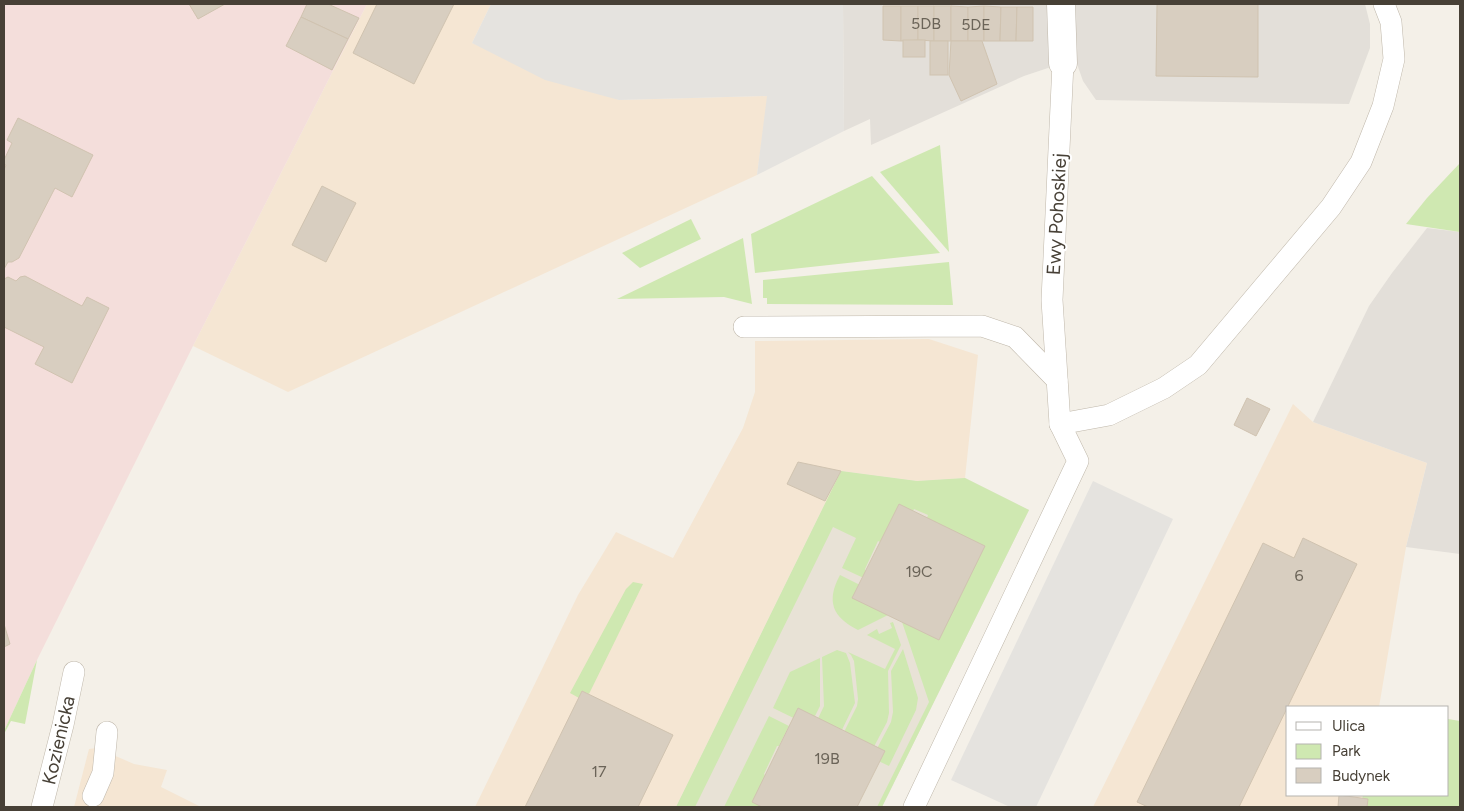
<svg xmlns="http://www.w3.org/2000/svg" width="1464" height="811" font-family="Figtree,sans-serif">
	<style>
		.residential { fill: #e8e2d6 }
		.commercial { fill: #f5e6d3 }
		.industrial { fill: #e3dfd9 }
		.medical { fill: #f4dedb }
		.green { fill: #cfe8b1 }
		.parking { fill: #e5e3df }
		.building { fill: #d8cec0; stroke: #d0c3b0 }
		.lines { fill: none; stroke-linecap: round; stroke-linejoin: round }
		.lane-casing { stroke: #bfb7aa; stroke-width: 22 }
		.street-casing { stroke: #bfb7aa; stroke-width: 29 }
		.lane { stroke: #fff; stroke-width: 21 }
		.street { stroke: #fff; stroke-width: 28 }
		.labels { text-anchor: middle; stroke-width: 4; stroke-linejoin: round; paint-order: stroke }
		.number-label { font-size: 16px; fill: #6b6458 }
		.street-label { font-size: 19px; fill: #474036; stroke: #fff }
	</style>
	<rect width="100%" height="100%" fill="#f4f0e8"/>
	<polygon class="residential" points="841,471 917,481 965,478 1029,510 882,807 676,807"/>
	<g class="commercial">
		<polygon points="367,4 491,4 472,43 619,100 768,96 757,175 288,392 193,346"/>
		<polygon points="929,339 978,355 965,478 917,481 841,471 676,807 475,807 578,595 616,532 673,558 743,428 755,392 755,341"/>
		<polygon points="1293,404 1313,422 1427,463 1406,547 1379,707 1288,707 1288,795 1363,795 1362,799 1368,799 1367,807 1093,807"/>
		<polygon points="97,748 134,764 167,770 161,787 201,807 74,807 89,749"/>
	</g>
	<g class="industrial">
		<polygon points="843,4 1365,4 1370,24 1370,48 1349,104 1096,100 1083,81 1077,64 1063,63 1024,76 871,145 870,119 844,131"/>
		<polygon points="1427,228 1460,232 1460,554 1406,547 1427,463 1313,422 1369,306 1392,273"/>
	</g>
	<polygon class="medical" points="4,4 367,4 193,346 37,660 4,731"/>
	<g class="green">
		<polygon points="940,145 949,252 880,172"/>
		<polygon points="1460,163 1460,232 1406,224 1427,198"/>
		<polygon points="872,176 940,253 755,273 751,234"/>
		<polygon points="691,219 701,239 640,268 622,253"/>
		<polygon points="743,238 752,304 724,297 617,299"/>
		<polygon points="949,262 953,305 767,304 767,298 763,298 763,280"/>
		<polygon points="841,471 917,481 965,478 1029,510 882,807 877,807 929,702 901,619 971,540 932,523 933,521 927,518 928,515 914,509 912,513 880,542 878,541 865,569 868,580 842,568 856,538 833,527 695,807 676,807"/>
		<path d="M840,575L884,597L888,615L858,630C832,617 826,601 840,575Z"/>
		<polygon points="633,582 643,584 589,694 582,691 579,698 570,693 626,589"/>
		<polygon points="893,622 901,645 888,671 889,713 887,722 869,756 839,742 857,706 858,699 854,661 851,655 848,652 885,669 895,649 867,635 877,629 879,634 892,628 890,623"/>
		<polygon points="903,649 918,698 916,710 889,766 872,758 891,722 893,712 891,671"/>
		<polygon points="837,650 846,653 850,663 855,703 837,740 813,729 824,706 822,657"/>
		<polygon points="820,658 820,706 810,726 773,708 790,672"/>
		<polygon points="37,660 25,724 11,721 4,734 4,731"/>
		<polygon points="769,716 789,726 779,746 777,746 764,774 765,775 764,777 769,780 780,801 778,807 724,807"/>
		<polygon points="1448,719 1460,721 1460,807 1367,807 1368,800 1362,799 1363,795 1448,795"/>
	</g>
	<g class="parking">
		<polygon points="491,4 843,4 844,131 757,175 767,96 619,100 545,80 472,43"/>
		<polygon points="1093,481 1173,519 1036,807 1010,807 951,780"/>
	</g>
	<g class="building">
		<polygon points="189,4 225,4 198,19"/>
		<polygon points="307,4 328,4 359,18 348,39 301,17"/>
		<polygon points="377,4 454,4 414,84 353,53"/>
		<polygon points="1157,4 1258,4 1258,77 1156,76"/>
		<polygon points="883,6 901,6 901,41 883,40"/>
		<polygon points="901,6 918,6 918,40 901,41"/>
		<polygon points="918,6 934,6 934,41 918,40"/>
		<rect x="934" y="6" width="17" height="35"/>
		<polygon points="951,6 968,7 968,41 951,41"/>
		<polygon points="984,6 984,41 968,41 968,7"/>
		<polygon points="984,6 1001,7 1000,41 984,41"/>
		<polygon points="1001,7 1017,7 1016,41 1000,41"/>
		<polygon points="1017,7 1033,7 1033,41 1016,41"/>
		<polygon points="301,17 348,39 332,70 286,46"/>
		<rect x="903" y="40" width="22" height="17"/>
		<rect x="930" y="41" width="18" height="34"/>
		<polygon points="951,41 982,41 997,84 961,101 949,75"/>
		<polygon points="18,118 93,155 72,197 55,188 19,258 12,262 8,262 4,269 4,170 6,165 4,164 4,160 12,143 7,140"/>
		<polygon points="322,186 356,203 326,262 292,245"/>
		<polygon points="25,276 82,306 87,297 109,308 72,383 35,364 44,347 4,327 4,279 8,277 16,281 20,277"/>
		<polygon points="1247,398 1270,409 1256,436 1234,425"/>
		<polygon points="798,462 841,471 825,501 787,484"/>
		<polygon points="899,504 985,546 939,640 852,598"/>
		<polygon points="1303,538 1357,564 1239,807 1148,807 1137,802 1263,543 1294,558"/>
		<polygon points="4,624 10,644 4,647"/>
		<polygon points="582,691 673,735 638,807 525,807"/>
		<polygon points="798,708 885,751 857,807 762,807 752,802"/>
		<polygon points="1339,795 1368,799 1367,807 1338,807"/>
	</g>
	<g class="lines">
		<g class="lane-casing">
			<g id="lane">
				<polyline points="744,327 982,326 1015,337 1057,380"/>
				<polyline points="1060,424 1109,415 1164,388 1198,365 1331,207 1361,162 1383,106 1394,59 1391,22 1384,4"/>
				<polyline points="93,796 103,773 107,732"/>
				<polyline points="42,807 63,725 74,672"/>
				<polyline points="914,807 1078,461 1060,424 1052,300 1063,63"/>
			</g>
		</g>
		<g class="street-casing">
			<polyline id="street" points="1061,4 1063,63"/>
		</g>
		<use href="#lane" class="lane"/>
		<use href="#street" class="street"/>
	</g>
	<g class="labels">
		<g class="number-label">
			<text x="926" y="29">5DB</text>
			<text x="976" y="30">5DE</text>
			<text x="919" y="577">19C</text>
			<text x="1299" y="581">6</text>
			<text x="827" y="764">19B</text>
			<text x="599" y="777">17</text>
		</g>
		<g class="street-label">
			<text transform="translate(1056 214) rotate(-87)" y="7">Ewy Pohoskiej</text>
			<text transform="translate(58 740) rotate(-77)" y="7">Kozienicka</text>
		</g>
	</g>
	<rect width="1464" height="811" fill="none" stroke="#474036" stroke-width="10"/>
	<rect x="1286" y="706" width="162" height="90" fill="#ffffff" stroke="#b5b3af"/>
	<rect x="1296" y="722" width="25" height="8" fill="#ffffff" stroke="#b5b3af"/>
	<text x="1332" y="731" font-size="15" fill="#474036">Ulica</text>
	<rect x="1296" y="744" width="25" height="15" fill="#cfe8b1" stroke="#b5b3af"/>
	<text x="1332" y="756" font-size="15" fill="#474036">Park</text>
	<rect x="1296" y="768" width="25" height="15" fill="#d8cec0" stroke="#b5b3af"/>
	<text x="1332" y="781" font-size="15" fill="#474036">Budynek</text>
</svg>
